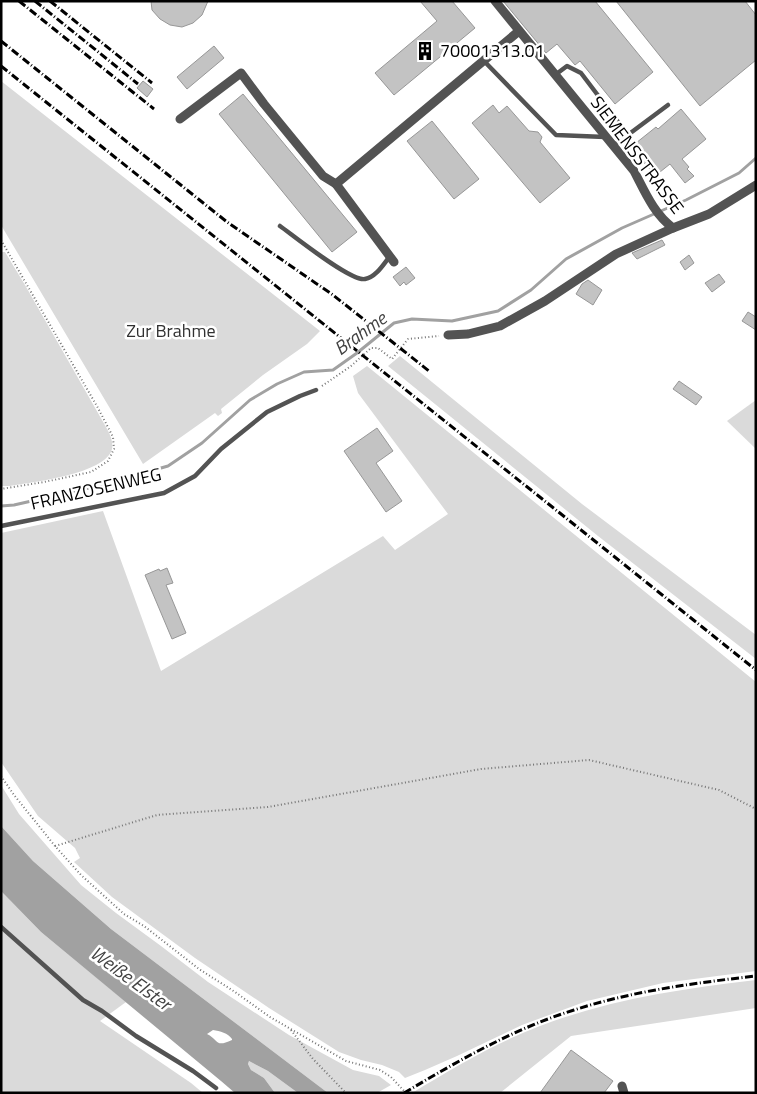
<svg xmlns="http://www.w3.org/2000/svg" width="757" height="1094" font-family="'Titillium Web',sans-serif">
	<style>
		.green { fill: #dadada }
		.water { fill: #a1a1a1; fill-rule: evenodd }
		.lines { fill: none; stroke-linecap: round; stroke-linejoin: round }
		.stream { stroke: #a1a1a1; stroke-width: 3 }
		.building { fill: #c3c3c3; stroke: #979797 }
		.path { stroke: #757575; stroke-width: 2; stroke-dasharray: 1 2.5; stroke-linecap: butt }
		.service { stroke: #535353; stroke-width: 4.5 }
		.minor { stroke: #535353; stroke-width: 9 }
		.rail { stroke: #000; stroke-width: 3; stroke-dasharray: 8 2.5 1 2.5; stroke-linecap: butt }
		.labels { text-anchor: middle; stroke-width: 5; stroke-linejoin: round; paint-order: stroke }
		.poi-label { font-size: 18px; fill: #000; stroke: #fff; text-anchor: start }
		.street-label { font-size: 18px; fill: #000; stroke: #fff }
		.park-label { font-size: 18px; fill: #313131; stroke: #fff }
		.water-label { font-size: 19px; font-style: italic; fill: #424242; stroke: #fff }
	</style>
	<rect width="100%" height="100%" fill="#fff"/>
	<g class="green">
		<polygon points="1,81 320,331 307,344 263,375 221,409 222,413 218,416 215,413 143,464 1,225"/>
		<path d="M1,252H5L25,285L102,420C107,429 114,439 112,449C106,474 32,482 10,486H1Z"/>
		<polygon points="400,356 582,504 756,635 756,659 598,536 388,366"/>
		<polygon points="367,366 756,682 756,971 663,983 587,1001 522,1025 457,1056 425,1070 405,1078 399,1072 382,1065 361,1060 339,1052 269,1008 195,958 112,897 74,862 80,858 75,848 38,816 1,762 1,533 103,511 161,671 383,536 395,550 448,514 358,393 353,376"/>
		<polygon points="756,400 756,449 727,421"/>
		<polygon points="1,785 19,814 81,885 116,913 161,946 208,982 289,1035 353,1070 379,1076 391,1085 377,1093 328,1093 111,929 33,861 1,826"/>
		<polygon points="1,891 41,932 126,1002 100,1021 191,1083 203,1093 1,1093"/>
		<path d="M756,980V1008L571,1036L500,1093H412C453,1068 495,1043 540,1026C610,999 682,989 756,980Z"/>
		<polygon points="249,1061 268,1071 298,1093 275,1093 264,1078 251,1070 248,1064"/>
	</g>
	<path class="water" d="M1,826L33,861L111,929L328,1093H298L268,1071L249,1061L248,1064L251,1070L264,1078L275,1093H235L221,1081L41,932L1,891ZM213,1030C220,1031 228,1033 232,1039V1040C215,1048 219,1040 207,1034Z"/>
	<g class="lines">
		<polyline class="stream" points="1,506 14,505 102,485 168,466 202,443 250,400 277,384 304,372 333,370 357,353 394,323 412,319 452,321 498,311 531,290 566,259 622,228 686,200 739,173 756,158"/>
	</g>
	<g class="building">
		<polygon points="151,1 208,1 202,15 193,23 182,27 170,25 160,19 152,10"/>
		<polygon points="420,1 452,1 475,28 394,95 375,73 437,21"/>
		<polygon points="503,1 595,1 653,72 615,104 580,61 575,65 557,44 546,53"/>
		<polygon points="616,1 745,1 756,15 756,60 700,106"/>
		<polygon points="214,46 224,58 187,89 177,77"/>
		<polygon points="143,81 153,89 147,97 137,88"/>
		<polygon points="243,94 357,232 332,252 219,114"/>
		<polygon points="493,105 499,113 507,106 529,131 538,132 542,137 540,142 570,178 540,203 472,123"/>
		<polygon points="681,109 706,139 682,159 689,167 687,169 694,176 685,183 670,164 655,176 631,147 656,127 658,129"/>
		<polygon points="432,121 479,179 454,199 407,141"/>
		<polygon points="662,240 665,245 637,259 632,253"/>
		<polygon points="689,255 694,263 685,270 680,262"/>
		<polygon points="406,267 415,278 406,285 404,282 400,286 393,277"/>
		<polygon points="719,274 725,282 712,292 705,283"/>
		<polygon points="588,280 602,290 593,305 576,294 582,284"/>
		<polygon points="748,312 756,317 756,330 742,321"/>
		<polygon points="679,381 702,397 696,405 673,389"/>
		<polygon points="377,428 393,451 376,463 402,501 386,512 344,451"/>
		<polygon points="167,568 173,583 166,585 186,633 172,639 145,575 159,569 160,571"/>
		<polygon points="571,1050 613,1081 604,1093 540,1093"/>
	</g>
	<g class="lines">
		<g class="path">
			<polyline points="1,240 98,408 113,437 114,449 108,461 91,472 44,482 1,489"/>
			<polyline points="322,386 351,366 371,348 378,348 392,359 408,339 439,336"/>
			<polyline points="1,776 14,795 55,846 81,875 124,914 144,926 199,969 235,992 270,1017 346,1061 380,1070 391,1077 406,1093"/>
			<polyline points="55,846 157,815 268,807 481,769 589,760 719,790 756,809"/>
			<polyline points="291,1030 313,1059 346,1093"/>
		</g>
		<g class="service">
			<polyline points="484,61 556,135 605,137"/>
			<polyline points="555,75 567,66 581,73 628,135"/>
			<polyline points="613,146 668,105"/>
			<path d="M280,226C294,236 351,282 365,279C376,277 383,265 390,256"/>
			<polyline points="1,526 164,493 195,476 221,449 267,412 300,396 316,390"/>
			<polyline points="1,927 83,1000 102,1011 136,1036 193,1071 216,1088"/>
		</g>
		<g class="minor">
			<path d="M495,1L634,171C645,192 654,214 673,228"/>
			<polyline points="180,119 241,73 264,104 323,176 336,184"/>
			<polyline points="394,262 336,184 519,31"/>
			<polyline points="448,335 468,334 500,326 545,301 616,254 673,228 709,214 756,185"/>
			<polyline points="622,1086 624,1093"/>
		</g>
		<g class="rail">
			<polyline points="19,1 154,109"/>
			<polyline points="35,1 138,84"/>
			<polyline points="50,1 152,83"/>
			<polyline points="1,41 227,222 333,295 429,371"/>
			<polyline points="1,66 756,670"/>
			<path d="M404,1093C458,1061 513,1029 574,1010C633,991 694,983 756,976"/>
		</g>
	</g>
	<defs>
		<g id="building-bare" transform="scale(1.5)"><path d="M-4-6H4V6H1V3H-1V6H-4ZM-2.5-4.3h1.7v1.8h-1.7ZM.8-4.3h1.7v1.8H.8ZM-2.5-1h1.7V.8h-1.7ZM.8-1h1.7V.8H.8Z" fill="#000" stroke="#fff" stroke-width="2.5" paint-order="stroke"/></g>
	</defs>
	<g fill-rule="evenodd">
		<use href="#building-bare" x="425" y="51"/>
	</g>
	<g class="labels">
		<g class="poi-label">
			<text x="440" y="57">70001313.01</text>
		</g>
		<g class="street-label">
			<text transform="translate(637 155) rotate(53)" y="6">SIEMENSSTRASSE</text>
			<text transform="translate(96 489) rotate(-13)" y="6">FRANZOSENWEG</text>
		</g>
		<g class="park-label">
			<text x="171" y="337">Zur Brahme</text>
		</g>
		<g class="water-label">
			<text transform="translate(360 333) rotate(-36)" y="7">Brahme</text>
			<text transform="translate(131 978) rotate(36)" y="7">Weiße Elster</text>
		</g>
	</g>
	<rect width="757" height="1094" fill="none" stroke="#000000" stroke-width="5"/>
</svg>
